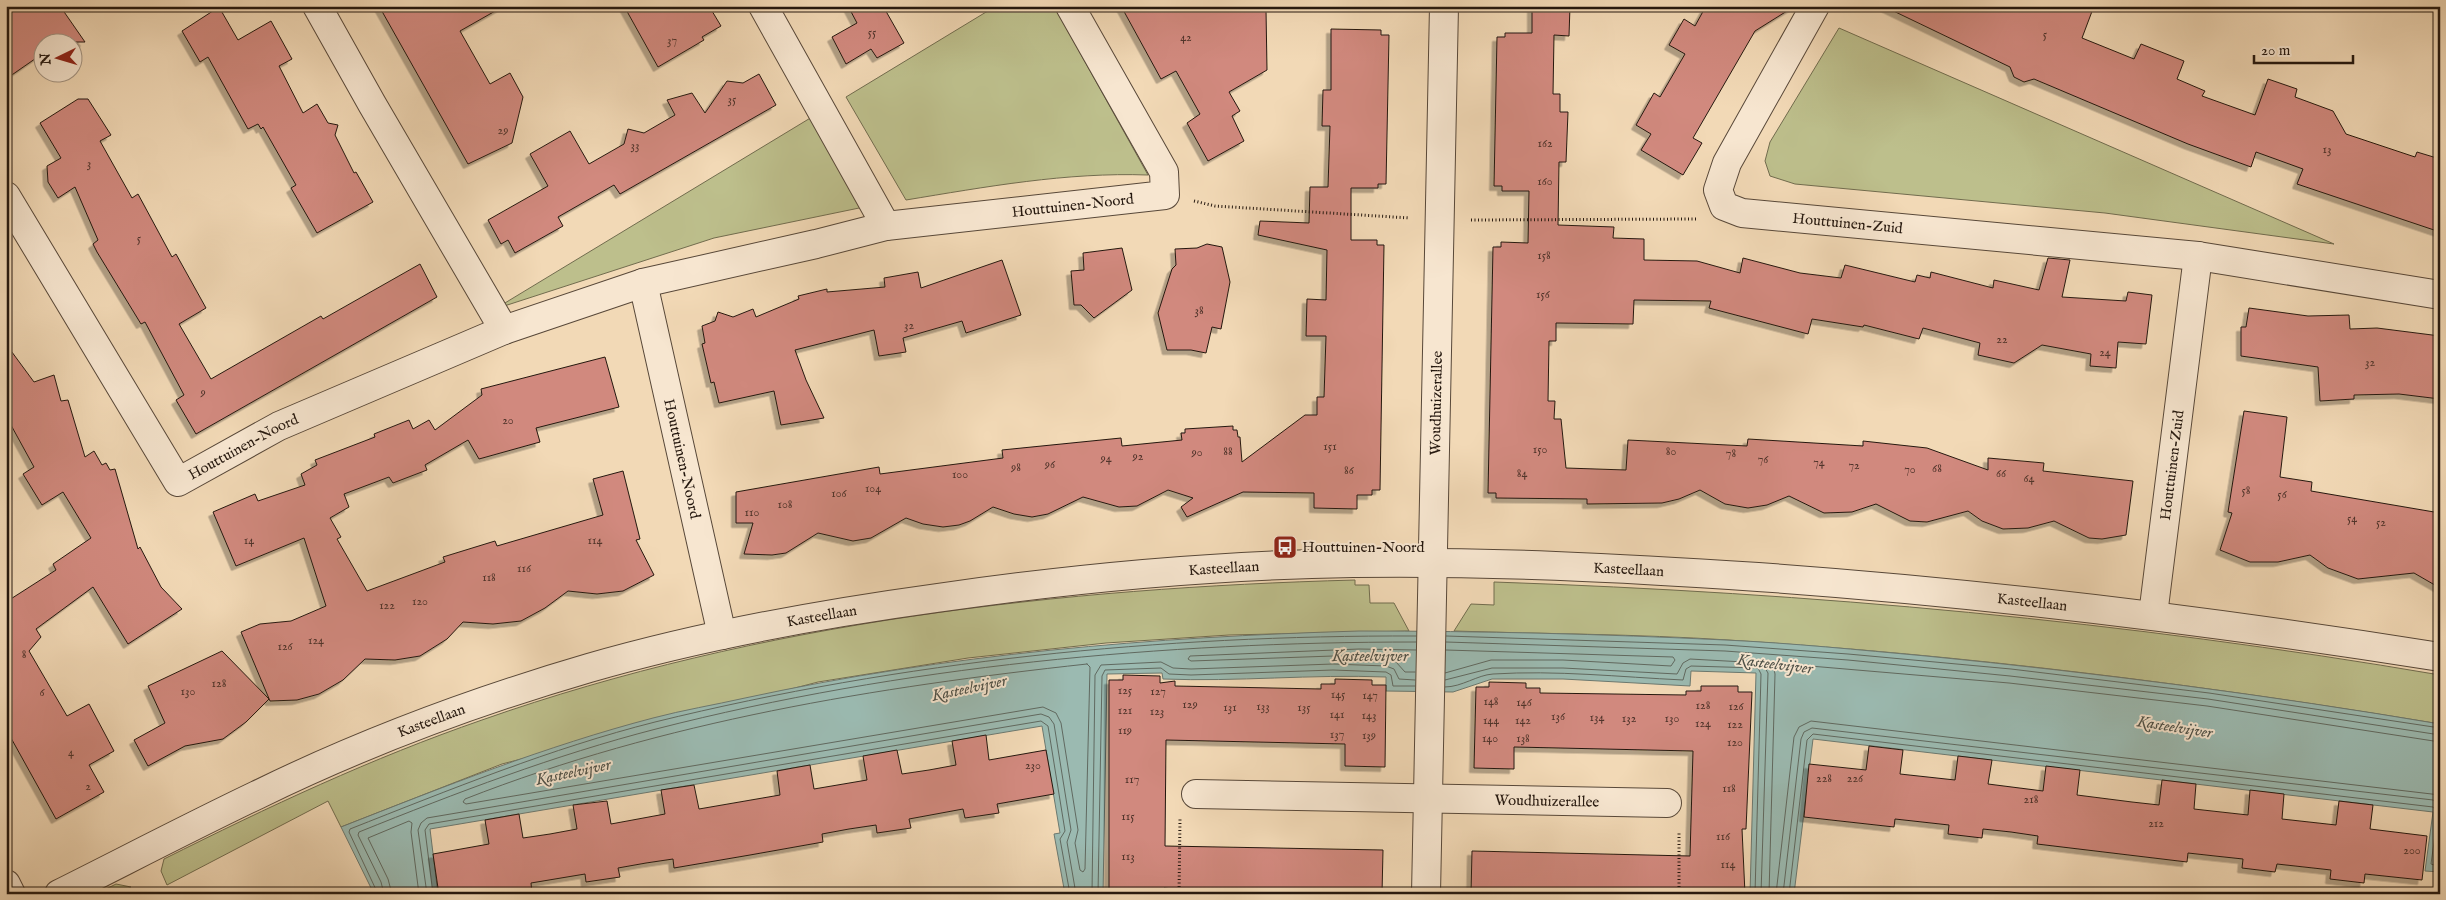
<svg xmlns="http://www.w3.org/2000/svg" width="2446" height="900" font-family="'IM FELL English',serif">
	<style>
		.green { fill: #bdbf8c; stroke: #716c4e }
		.water { fill: #9bbab1; stroke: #6c7970 }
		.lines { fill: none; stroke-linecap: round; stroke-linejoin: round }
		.shore { stroke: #606960; stroke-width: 1 }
		.building { fill: #d1897e; stroke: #25180f; filter: url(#shadow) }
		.street-casing { stroke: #584839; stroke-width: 30 }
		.path { stroke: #25180f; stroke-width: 3; stroke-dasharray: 1 2.5; stroke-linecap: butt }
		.street { stroke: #f7e6d0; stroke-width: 28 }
		.labels { text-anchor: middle; stroke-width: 4; stroke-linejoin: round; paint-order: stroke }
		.number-label { font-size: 12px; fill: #50342b }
		.street-label { font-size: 15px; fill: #25180f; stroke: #f7e6d0 }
		.poi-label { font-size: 15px; fill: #25180f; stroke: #f7e6d0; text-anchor: start }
		.water-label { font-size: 16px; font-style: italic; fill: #4e5148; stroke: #f7e6d0 }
	</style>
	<defs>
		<filter id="shadow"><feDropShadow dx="-4.5" dy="4.5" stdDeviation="0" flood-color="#0004"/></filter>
	</defs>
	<rect width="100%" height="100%" fill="#f2d9b6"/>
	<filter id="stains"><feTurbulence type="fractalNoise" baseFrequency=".004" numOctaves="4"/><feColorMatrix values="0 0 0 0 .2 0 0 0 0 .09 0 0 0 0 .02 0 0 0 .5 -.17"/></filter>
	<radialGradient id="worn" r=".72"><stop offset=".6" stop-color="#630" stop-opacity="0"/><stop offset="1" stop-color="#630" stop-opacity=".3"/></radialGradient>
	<g class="green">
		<path d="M996,6H1054L1148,175C1067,172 985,187 906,200L846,97Z"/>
		<polygon points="1839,28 2334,244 2105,213 1795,184 1770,176 1765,161 1770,142"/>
		<polygon points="812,117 864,207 714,238 495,309"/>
		<path d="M1355,580V585H1369L1370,603H1394L1409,631L1229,635L1106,643L968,658L818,682L502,764L341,827L328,801L167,885L161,871L164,859C268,807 372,758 482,720C760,622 1061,588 1355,580Z"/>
		<path d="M1494,582C1814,593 2124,621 2440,675V724C2204,685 1966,655 1728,640C1637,634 1545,634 1454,631L1471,604L1494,605Z"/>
		<polygon points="116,884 131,887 118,894 96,894"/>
	</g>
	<path class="water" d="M1359,631C1481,631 1603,634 1725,640C1792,643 1859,650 1926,656C2098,673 2269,695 2440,724V872L2425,871L2433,812L1813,739L1794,894H1750L1756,673L1691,671L1690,686L1563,679H1492L1453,692L1386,691V677C1312,674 1237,682 1163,679L1162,673L1107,674L1103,894H1065L1054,834L1060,833L1042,726L430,829L438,894H374L341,827C443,787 546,746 653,718C683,710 714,705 745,698C948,654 1151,637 1359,631Z"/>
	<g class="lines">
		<g class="shore">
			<polyline points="1446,636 1725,645 1848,654 2011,669 2209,693 2440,728"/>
			<polyline points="1446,642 1725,651 1848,660 2010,676 2208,699 2440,735"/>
			<path d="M1087,664L1090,667L1085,869L1083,872L1080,870L1075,843L1078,830L1061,723L1056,713L1043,707L466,804L463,802L465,799C664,721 876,687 1087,664Z"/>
			<polyline points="1415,672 1405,672 1396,662 1386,658 1333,656 1191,661 1188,659 1190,656 1359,649 1416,650"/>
			<polyline points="1445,673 1491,660 1563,660 1671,666 1675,660 1673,657 1446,650"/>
			<polyline points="1445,680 1492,668 1563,668 1677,674 1683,663 1690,659 1762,663 1768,673 1761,894"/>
			<path d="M1445,687C1462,687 1477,675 1493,674C1556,670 1620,677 1683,680L1686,669L1691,666L1758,668L1761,674L1755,894"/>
			<path d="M378,894L349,832L350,829C449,790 552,748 655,722C903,661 1161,635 1416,636"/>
			<path d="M384,894L381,882L358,835L359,832C456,793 555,755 656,729C902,666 1163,642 1416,642"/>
			<polyline points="392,894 388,879 368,838 409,821 412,823 411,832 419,894"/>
			<polyline points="427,894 418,830 421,823 427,818 1041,714 1049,717 1054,724 1071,830 1067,842 1076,894"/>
			<polyline points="433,894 425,830 429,824 1041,721 1048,726 1065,831 1060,839 1070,894"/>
			<polyline points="1092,894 1095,675 1101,665 1161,662 1173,668 1191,669 1333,664 1386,666 1394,669 1399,679 1415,680"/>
			<polyline points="1098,894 1102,676 1105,670 1161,668 1169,674 1191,675 1333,670 1386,672 1391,675 1393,686 1415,686"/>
			<polyline points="1769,894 1775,674 1773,665 1775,663 2009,683 2207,706 2440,742"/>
			<polyline points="1776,894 1794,737 1799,727 1811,721 2440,795"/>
			<polyline points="1783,894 1801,739 1804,732 1812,728 2433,800 2440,804"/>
			<polyline points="1789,894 1807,740 1813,734 2433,807 2438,813 2431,864 2440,867"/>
		</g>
	</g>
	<g class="building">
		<polygon points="6,6 60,6 85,42 42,42 42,54 6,79"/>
		<polygon points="379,6 504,6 460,31 490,84 510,73 523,97 512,143 468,164"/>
		<polygon points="624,6 709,6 721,26 702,37 704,40 658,67"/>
		<polygon points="848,6 883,6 904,43 877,58 871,49 846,64 832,37 857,23"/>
		<polygon points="1121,6 1197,6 1193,9 1266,10 1267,70 1229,92 1240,111 1232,116 1244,141 1208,161 1187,123 1200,114 1176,71 1161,79"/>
		<polygon points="1532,6 1570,6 1569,36 1554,35 1553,94 1560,94 1560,112 1568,112 1566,162 1559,162 1558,225 1614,227 1613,238 1644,239 1644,260 1697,261 1740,273 1743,258 1800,273 1841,278 1845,265 1915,282 1917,275 1930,278 1931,272 1993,288 1994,280 2039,290 2048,258 2070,260 2062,297 2126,301 2128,292 2152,295 2146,344 2118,342 2116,368 2090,366 2091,354 2042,345 2014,363 1978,355 1980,343 1923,328 1919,339 1864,325 1863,327 1812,319 1808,334 1709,308 1711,301 1634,300 1633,324 1556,323 1556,341 1549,341 1548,401 1555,401 1554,419 1561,419 1566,468 1626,470 1628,440 1747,446 1748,439 1863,446 1863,441 1927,448 1988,470 1988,458 2044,463 2043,471 2133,481 2126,535 2102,539 2089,538 2054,521 2028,528 2003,529 1982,521 1968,511 1927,522 1910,521 1876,504 1852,512 1824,513 1789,496 1767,505 1748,508 1725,504 1700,490 1679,499 1662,503 1587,504 1587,499 1496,498 1496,493 1488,493 1493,247 1501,247 1501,242 1528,243 1529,191 1502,191 1502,186 1494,186 1497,37 1505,37 1505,33 1532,33"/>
		<polygon points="1706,6 1795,6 1755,31 1693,138 1702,143 1683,175 1641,150 1651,134 1636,125 1654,93 1660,97 1685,54 1669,45 1684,19 1695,26"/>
		<polygon points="1883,6 2094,6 2082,38 2134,59 2141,44 2184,61 2177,79 2205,91 2202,96 2255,115 2268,79 2297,89 2295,97 2333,111 2346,134 2415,157 2417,152 2440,159 2440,232 2297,184 2303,169 2256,152 2251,167 2188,144 2034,79 2024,82 2014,77 2010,67"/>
		<polygon points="219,7 238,40 271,21 292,59 279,66 303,113 317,104 328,123 338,125 335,135 354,173 356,172 373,202 317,233 291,188 296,185 263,127 261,129 258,124 248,129 208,57 200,62 182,31"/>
		<polygon points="1331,29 1381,30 1381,35 1389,35 1386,184 1378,184 1378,188 1351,188 1351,240 1377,240 1377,245 1384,245 1380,490 1372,490 1372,495 1357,495 1357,509 1314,508 1314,493 1243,492 1187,517 1181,507 1193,498 1168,490 1137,506 1119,507 1083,497 1048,514 1032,517 1014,514 993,507 970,521 959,525 943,527 923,524 906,518 871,538 853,541 818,533 786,553 772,555 744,554 753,523 736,523 736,492 879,467 880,474 1003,458 1002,450 1121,438 1122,446 1182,440 1181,433 1185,433 1185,429 1233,426 1233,430 1237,430 1238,437 1240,437 1242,462 1305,415 1317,415 1317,397 1324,397 1326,336 1306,336 1307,299 1326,300 1327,250 1258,235 1260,221 1309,223 1310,187 1328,187 1330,126 1322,126 1323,90 1331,90"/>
		<polygon points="759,74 776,105 620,194 614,185 558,217 563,226 515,253 508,240 501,244 488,220 548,186 530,154 570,131 589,164 624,144 628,129 644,133 675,115 667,100 692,93 705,113 727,81 743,83"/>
		<polygon points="78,99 88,99 111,135 100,141 132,198 138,194 172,257 176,254 206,308 179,324 211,379 321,316 323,319 420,264 437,297 196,434 176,400 184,395 145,322 141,324 97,252 93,244 98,240 75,187 58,198 48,182 47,166 61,158 40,123"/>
		<polygon points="1207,244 1222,247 1230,282 1221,329 1212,327 1206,353 1191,350 1167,350 1158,313 1172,269 1176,265 1175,249 1197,248"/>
		<polygon points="1122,248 1132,290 1094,318 1081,305 1074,305 1071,271 1084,270 1083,253"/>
		<polygon points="1002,260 1021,315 966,333 962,321 903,338 906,352 879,356 874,330 795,350 806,380 824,418 781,425 774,391 719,403 714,382 711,383 702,344 705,343 702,326 715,321 718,312 733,317 753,309 756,317 799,299 798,296 827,289 827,292 885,287 884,278 918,272 921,288"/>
		<polygon points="2249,308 2308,316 2349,315 2350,329 2377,328 2440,336 2440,399 2399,394 2354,395 2354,399 2320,401 2318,367 2241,356 2241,327 2246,327"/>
		<polygon points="6,344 34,382 54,375 61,401 68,400 85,457 94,451 102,465 106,463 110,470 115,469 138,549 140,547 161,587 182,609 128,644 93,587 36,629 41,637 29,651 67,716 89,704 114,751 89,765 104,792 56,819 6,729 6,602 56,570 53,564 91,538 63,492 42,505 23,474 34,467 6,416"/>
		<polygon points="605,357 619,407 536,428 540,442 479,459 468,440 425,465 427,470 393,483 389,477 344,494 349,507 330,518 341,537 337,539 367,591 445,562 443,557 495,541 497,546 603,515 593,479 623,471 640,539 636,540 654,575 623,591 597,594 568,591 545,608 521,621 493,624 463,622 447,639 420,656 395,660 365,659 343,680 319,694 297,700 270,701 241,632 260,624 291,621 326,606 304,538 236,566 213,512 255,494 258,501 305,485 301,474 317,465 315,460 375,437 374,434 409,420 413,429 429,420 435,430 482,395 481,389"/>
		<polygon points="2244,411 2287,417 2280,477 2312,482 2311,491 2440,513 2440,588 2414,573 2358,579 2328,568 2310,555 2278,562 2250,562 2220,550 2232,513 2228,512"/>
		<polygon points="222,651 269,699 246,722 223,739 185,746 148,766 134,740 165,723 148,686"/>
		<polygon points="1123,675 1160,676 1160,683 1175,681 1175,686 1321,689 1321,684 1335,684 1335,679 1372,680 1372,685 1386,685 1385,767 1345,766 1345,744 1166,740 1165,846 1383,850 1382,894 1216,894 1164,888 1164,894 1120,894 1120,891 1109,891 1109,680 1123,680"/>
		<polygon points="1489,682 1526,683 1526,688 1540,688 1540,693 1686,695 1686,691 1701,691 1701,686 1738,686 1738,692 1752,692 1746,829 1742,829 1745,894 1471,894 1472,851 1690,856 1693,751 1514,747 1514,769 1474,768 1476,687 1489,687"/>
		<polygon points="986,735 989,760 1046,750 1054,794 997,804 999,813 965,818 963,809 909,819 911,828 877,833 876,825 849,829 822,834 823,842 750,855 674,868 673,859 646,863 618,868 620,877 586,882 585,874 531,883 532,894 498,894 497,889 465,894 441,894 438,888 433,854 489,844 485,820 519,814 523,838 550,834 577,829 573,805 607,801 611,824 665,814 661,790 694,785 699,809 780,795 777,771 793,768 810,765 814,789 867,780 863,756 897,750 902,774 929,770 956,765 952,741"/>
		<polygon points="1869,746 1903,750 1900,774 1955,780 1958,756 1992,760 1988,784 2043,791 2046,766 2080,770 2077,795 2132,802 2159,805 2162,780 2196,784 2194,809 2248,815 2250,790 2284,794 2282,819 2336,825 2339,801 2373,805 2370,829 2427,836 2422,880 2365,874 2364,883 2330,879 2331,870 2277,864 2275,872 2242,868 2243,859 2215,856 2188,853 2187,862 2037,844 2038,836 2011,832 1983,829 1982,838 1948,834 1949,825 1895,819 1894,827 1804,817 1809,764 1866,770"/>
	</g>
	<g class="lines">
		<g class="street-casing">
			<g id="street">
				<polyline points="317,6 372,104 504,330"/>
				<polyline points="763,6 886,226"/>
				<path id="s1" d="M1815,6L1727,163L1718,190L1724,206L1742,213L2198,256L2440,295"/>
				<path id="s2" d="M6,196L178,482L279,426L504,330L643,283L816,244L886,226L1165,195L1164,172L1070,6"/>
				<path id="s3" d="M643,283L722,635"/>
				<path id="s4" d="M2153,615L2198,256"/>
				<path id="s5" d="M1196,794L1667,803"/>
				<polyline points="6,884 11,894"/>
				<path id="s6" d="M59,894C125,861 190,827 257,795C363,743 476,701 589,668C703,635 820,614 937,598C1075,578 1214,565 1353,563C1488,561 1623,568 1758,577C1986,593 2213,621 2440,657"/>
				<path id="s7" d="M1426,894L1444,6"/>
			</g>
		</g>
		<g class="path">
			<polyline points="1194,201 1215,206 1410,218"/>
			<polyline points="1471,220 1697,219"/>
			<polyline points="1179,894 1180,819"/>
			<polyline points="1679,894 1679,832"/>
		</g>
		<use href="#street" class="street"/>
	</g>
	<defs>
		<g id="bus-square" transform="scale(1.25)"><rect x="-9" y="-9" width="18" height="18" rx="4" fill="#8f2418" stroke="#f7e6d0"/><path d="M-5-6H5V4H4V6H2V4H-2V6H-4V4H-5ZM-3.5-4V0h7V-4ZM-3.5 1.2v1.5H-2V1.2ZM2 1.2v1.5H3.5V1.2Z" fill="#fff"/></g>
	</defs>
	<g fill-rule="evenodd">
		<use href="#bus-square" x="1285" y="547"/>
	</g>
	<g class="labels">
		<g class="number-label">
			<text x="872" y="36">55</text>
			<text x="2045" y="38">5</text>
			<text x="1186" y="41">42</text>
			<text x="672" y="44">37</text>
			<text x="732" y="103">35</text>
			<text x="503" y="134">29</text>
			<text x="1545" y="147">162</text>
			<text x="635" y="149">33</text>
			<text x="2327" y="153">13</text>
			<text x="89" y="167">3</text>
			<text x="1545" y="185">160</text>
			<text x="139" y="242">5</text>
			<text x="1544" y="259">158</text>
			<text x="1543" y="298">156</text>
			<text x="1199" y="314">38</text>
			<text x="909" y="329">32</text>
			<text x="2002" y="343">22</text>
			<text x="2105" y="356">24</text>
			<text x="2370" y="366">32</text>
			<text x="203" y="396">9</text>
			<text x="508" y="424">20</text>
			<text x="1330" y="450">151</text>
			<text x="1540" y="453">150</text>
			<text x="1228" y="455">88</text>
			<text x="1671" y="455">80</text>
			<text x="1197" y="456">90</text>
			<text x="1731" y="457">78</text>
			<text x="1138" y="460">92</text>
			<text x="1106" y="462">94</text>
			<text x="1763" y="463">76</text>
			<text x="1819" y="466">74</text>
			<text x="1050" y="468">96</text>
			<text x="1854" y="469">72</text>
			<text x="1016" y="471">98</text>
			<text x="1937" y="472">68</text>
			<text x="1910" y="473">70</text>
			<text x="1349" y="474">86</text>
			<text x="1522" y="477">84</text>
			<text x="2001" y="477">66</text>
			<text x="960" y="478">100</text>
			<text x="2029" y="482">64</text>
			<text x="873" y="492">104</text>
			<text x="2246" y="494">58</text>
			<text x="839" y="497">106</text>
			<text x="2282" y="498">56</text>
			<text x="785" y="508">108</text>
			<text x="752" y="516">110</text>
			<text x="2352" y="522">54</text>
			<text x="2381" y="526">52</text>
			<text x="249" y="544">14</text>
			<text x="595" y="544">114</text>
			<text x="524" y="572">116</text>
			<text x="489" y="581">118</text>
			<text x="420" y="605">120</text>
			<text x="387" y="609">122</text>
			<text x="316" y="644">124</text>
			<text x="285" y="650">126</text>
			<text x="24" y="658">8</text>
			<text x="219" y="687">128</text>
			<text x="1125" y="694">125</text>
			<text x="188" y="695">130</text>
			<text x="1158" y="695">127</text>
			<text x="42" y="696">6</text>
			<text x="1338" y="698">145</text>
			<text x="1370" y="699">147</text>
			<text x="1491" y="705">148</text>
			<text x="1524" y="706">146</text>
			<text x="1190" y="708">129</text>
			<text x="1703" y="709">128</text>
			<text x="1263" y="710">133</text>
			<text x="1736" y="710">126</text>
			<text x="1230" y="711">131</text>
			<text x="1304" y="711">135</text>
			<text x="1125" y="714">121</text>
			<text x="1157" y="715">123</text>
			<text x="1337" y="718">141</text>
			<text x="1369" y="719">143</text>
			<text x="1558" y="720">136</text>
			<text x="1597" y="721">134</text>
			<text x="1629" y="722">132</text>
			<text x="1672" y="722">130</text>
			<text x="1491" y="724">144</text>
			<text x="1523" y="724">142</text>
			<text x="1703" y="727">124</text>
			<text x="1735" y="728">122</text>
			<text x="1125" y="734">119</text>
			<text x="1337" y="738">137</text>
			<text x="1369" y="739">139</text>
			<text x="1490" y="742">140</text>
			<text x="1523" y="742">138</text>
			<text x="1735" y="746">120</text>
			<text x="71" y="756">4</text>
			<text x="1033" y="769">230</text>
			<text x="1824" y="782">228</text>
			<text x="1855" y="782">226</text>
			<text x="1132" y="783">117</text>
			<text x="88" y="790">2</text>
			<text x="1729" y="792">118</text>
			<text x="2031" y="803">218</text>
			<text x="1128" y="820">115</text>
			<text x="2156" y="827">212</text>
			<text x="1723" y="840">116</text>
			<text x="2412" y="854">200</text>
			<text x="1128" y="860">113</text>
			<text x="1728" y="868">114</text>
		</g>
		<g class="street-label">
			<text dy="5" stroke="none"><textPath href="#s2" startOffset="1278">Houttuinen-Noord</textPath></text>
			<text dy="5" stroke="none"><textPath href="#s1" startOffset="351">Houttuinen-Zuid</textPath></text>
			<text dy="5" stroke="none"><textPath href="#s7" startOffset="491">Woudhuizerallee</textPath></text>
			<text dy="5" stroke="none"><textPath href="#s2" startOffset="408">Houttuinen-Noord</textPath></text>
			<text dy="5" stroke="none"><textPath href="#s3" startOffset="180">Houttuinen-Noord</textPath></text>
			<text dy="5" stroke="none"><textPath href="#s4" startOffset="151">Houttuinen-Zuid</textPath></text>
			<text dy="5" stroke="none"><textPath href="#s6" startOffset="1221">Kasteellaan</textPath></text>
			<text dy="5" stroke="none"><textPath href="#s6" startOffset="1626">Kasteellaan</textPath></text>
			<text dy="5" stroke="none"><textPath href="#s6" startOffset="2031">Kasteellaan</textPath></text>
			<text dy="5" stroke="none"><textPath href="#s6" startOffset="816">Kasteellaan</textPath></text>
			<text dy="5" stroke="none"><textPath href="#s6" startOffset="411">Kasteellaan</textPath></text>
			<text dy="5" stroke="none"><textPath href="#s5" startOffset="351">Woudhuizerallee</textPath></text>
		</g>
		<g class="poi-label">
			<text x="1302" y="552">Houttuinen-Noord</text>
		</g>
		<g class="water-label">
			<text x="1370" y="661">Kasteelvijver</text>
			<text transform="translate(1775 663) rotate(7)" y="6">Kasteelvijver</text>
			<text transform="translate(969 687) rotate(-12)" y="6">Kasteelvijver</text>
			<text transform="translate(2175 726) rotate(9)" y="6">Kasteelvijver</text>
			<text transform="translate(573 771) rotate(-12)" y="6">Kasteelvijver</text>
		</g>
	</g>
	<rect width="2446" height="900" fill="none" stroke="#f2d9b6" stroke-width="25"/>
	<rect x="8" y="8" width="2431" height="885" fill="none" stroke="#25180f" stroke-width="2.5"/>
	<rect x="12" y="12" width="2421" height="875" fill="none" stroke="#25180f"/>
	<g transform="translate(58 58) rotate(265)"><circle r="24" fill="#f7e6d0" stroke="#a39483"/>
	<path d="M0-4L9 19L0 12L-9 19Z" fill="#8f2418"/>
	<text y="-8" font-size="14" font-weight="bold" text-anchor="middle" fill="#25180f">N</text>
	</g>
	<path d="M2254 55v8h99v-8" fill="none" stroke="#25180f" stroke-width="2.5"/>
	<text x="2261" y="55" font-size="15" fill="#25180f" stroke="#f7e6d0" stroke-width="4" paint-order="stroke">20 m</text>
	<rect width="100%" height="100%" filter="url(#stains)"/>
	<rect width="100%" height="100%" fill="url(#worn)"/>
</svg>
